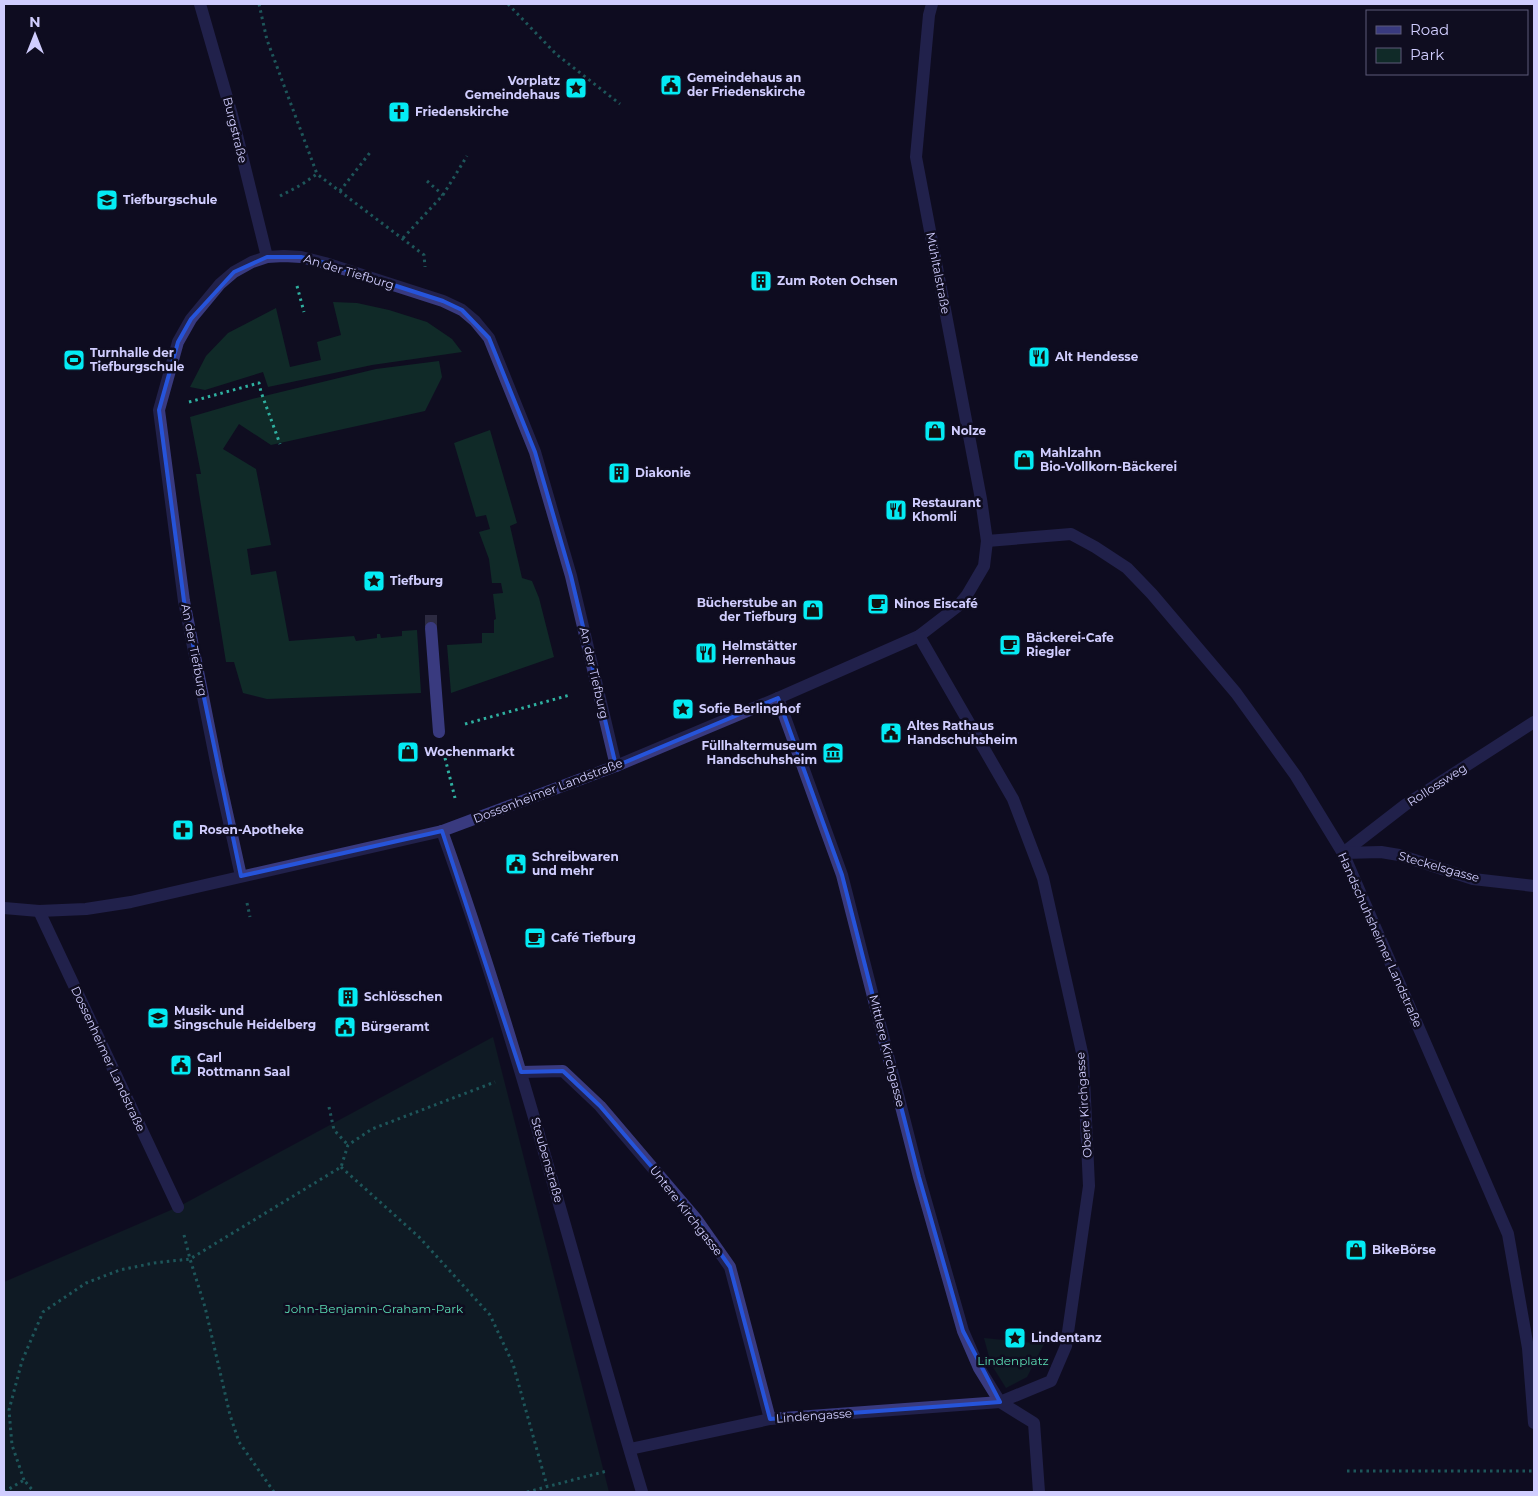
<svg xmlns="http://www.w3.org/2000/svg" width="1538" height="1496" font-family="Montserrat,sans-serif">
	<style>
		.green { fill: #102a28 }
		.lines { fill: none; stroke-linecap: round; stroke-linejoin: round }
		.minor-tunnel { stroke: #2c2a41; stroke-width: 12; stroke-dasharray: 12 6; stroke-linecap: butt }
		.path { stroke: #2fb0a0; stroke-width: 3; stroke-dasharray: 2.5 4; stroke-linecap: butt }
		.minor { stroke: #393a7f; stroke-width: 12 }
		.marked { fill: none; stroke: #2654da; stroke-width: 4; stroke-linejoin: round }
		.labels { text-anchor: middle; stroke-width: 5; stroke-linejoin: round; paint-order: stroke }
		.poi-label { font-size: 12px; font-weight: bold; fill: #d0cdfe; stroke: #0f0d20; text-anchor: start }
		.street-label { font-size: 12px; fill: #d0cdfe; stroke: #0f0d20 }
		.park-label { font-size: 12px; fill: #5bddb4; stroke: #0f0d20 }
	</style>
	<rect width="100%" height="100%" fill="#0f0d20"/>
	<g class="green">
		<polygon points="333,302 357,303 389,310 427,322 452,339 462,352 372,365 268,387 263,372 205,390 190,387 206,356 228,333 276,308 290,367 321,360 317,342 341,335"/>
		<polygon points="439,361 442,377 425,411 271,445 239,424 223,449 256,469 271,545 247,549 251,575 276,571 289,641 354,636 356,641 377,638 377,634 380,634 381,638 402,636 402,631 417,630 421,693 267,699 243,693 234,662 226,662 196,474 201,474 190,417 252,399 376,369"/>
		<polygon points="490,430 517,523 510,526 522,578 532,581 539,598 554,657 451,693 447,645 482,643 482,633 494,633 494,620 496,619 493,594 503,593 501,583 492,583 489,559 479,532 490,529 486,515 476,517 454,443"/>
		<polygon points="493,1037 609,1492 4,1492 4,1282 178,1207"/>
		<polygon points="984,1338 1044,1344 1027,1377 1006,1388 991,1364"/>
	</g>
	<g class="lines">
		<polyline class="minor-tunnel" points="431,615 431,628"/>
		<g class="path">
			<polyline points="259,4 267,40 317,174"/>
			<polyline points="508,4 556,54 620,104"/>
			<polyline points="427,181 443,195"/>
			<polyline points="340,191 372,150"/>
			<polyline points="280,196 301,185 317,174 424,255 425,267"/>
			<polyline points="403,238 443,195 467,156"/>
			<polyline points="297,286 304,312"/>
			<polyline points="189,402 259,383 261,392 280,444"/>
			<polyline points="465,724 570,695"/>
			<polyline points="445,758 455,798"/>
			<polyline points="247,903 250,917"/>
			<polyline points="329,1107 334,1130 348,1145"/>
			<polyline points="341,1167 419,1237 490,1315 513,1364 547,1486"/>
			<polyline points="184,1235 190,1259 205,1307 230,1415 239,1442 274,1492"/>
			<polyline points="1347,1471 1534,1471"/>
			<polyline points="24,1480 12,1445 9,1410 22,1361 43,1312 86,1283 120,1270 154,1263 190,1259 341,1167 348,1145 372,1129 495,1082"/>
			<polyline points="4,1492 24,1480 34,1492"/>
			<polyline points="527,1492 607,1471"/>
		</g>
		<g class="minor">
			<polyline points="200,4 232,115 267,257"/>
			<polyline points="987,541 1071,534 1095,547 1127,568 1152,594 1236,693 1296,776 1343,853 1508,1234 1528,1348 1534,1423"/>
			<polyline points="431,628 439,732"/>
			<polyline points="778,698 842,875 919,1177 963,1331 979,1368 1000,1402 1034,1423 1039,1492"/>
			<path d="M442,831C520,1048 576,1272 642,1492"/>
			<polyline points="1343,853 1405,805 1534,722"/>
			<polyline points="1343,853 1381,852 1399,855 1473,879 1534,886"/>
			<polyline points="241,876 218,772 184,601 159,410 178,342 191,319 220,284 234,272 252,262 267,257 284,256 301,257 325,263 443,301 462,310 475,321 489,338 535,452 571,576 616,766"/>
			<polyline points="4,908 39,911 86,909 131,902 442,831 616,766 778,698 919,636 958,606 967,595 984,566 987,541 981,499 916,157 929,15 932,4"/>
			<polyline points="39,911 178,1207"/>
			<polyline points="521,1072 563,1071 600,1106 697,1220 730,1267 770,1419"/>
			<polyline points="630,1449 770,1419 1000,1402 1051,1381 1066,1346 1089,1186 1083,1057 1043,878 1013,799 919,636"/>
		</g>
	</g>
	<path d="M0 0H1538V1496H0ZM267,257H301L325,263L443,301L462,310L489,338L535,452L571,576L616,766L778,698L842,875L919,1177L963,1331L1000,1402L770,1419L730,1267L697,1220L600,1106L563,1071L521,1072L442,831L241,876L184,601L159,410L178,342L191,319L234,272Z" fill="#0f0d20" fill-opacity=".55" fill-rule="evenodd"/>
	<path class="marked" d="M267,257H301L325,263L443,301L462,310L489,338L535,452L571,576L616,766L778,698L842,875L919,1177L963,1331L1000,1402L770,1419L730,1267L697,1220L600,1106L563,1071L521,1072L442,831L241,876L184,601L159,410L178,342L191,319L234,272Z"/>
	<defs>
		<g id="civic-square" transform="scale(1.125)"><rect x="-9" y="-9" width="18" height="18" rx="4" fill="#04ebf4" stroke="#0f0d20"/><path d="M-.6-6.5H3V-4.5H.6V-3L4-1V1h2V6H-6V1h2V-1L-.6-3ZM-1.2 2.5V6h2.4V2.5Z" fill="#111"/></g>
		<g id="sight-square" transform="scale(1.125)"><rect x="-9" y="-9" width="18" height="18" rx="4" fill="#04ebf4" stroke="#0f0d20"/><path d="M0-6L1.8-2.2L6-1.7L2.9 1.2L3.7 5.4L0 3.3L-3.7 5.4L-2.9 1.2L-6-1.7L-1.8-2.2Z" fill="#111"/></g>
		<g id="church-square" transform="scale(1.125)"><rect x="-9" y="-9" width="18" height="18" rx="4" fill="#04ebf4" stroke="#0f0d20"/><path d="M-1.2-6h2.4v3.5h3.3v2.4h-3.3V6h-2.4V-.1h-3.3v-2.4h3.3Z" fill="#111"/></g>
		<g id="school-square" transform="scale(1.125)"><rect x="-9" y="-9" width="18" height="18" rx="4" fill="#04ebf4" stroke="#0f0d20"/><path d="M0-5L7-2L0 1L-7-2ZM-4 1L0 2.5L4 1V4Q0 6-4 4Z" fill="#111"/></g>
		<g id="building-square" transform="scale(1.125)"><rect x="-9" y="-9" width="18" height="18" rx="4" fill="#04ebf4" stroke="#0f0d20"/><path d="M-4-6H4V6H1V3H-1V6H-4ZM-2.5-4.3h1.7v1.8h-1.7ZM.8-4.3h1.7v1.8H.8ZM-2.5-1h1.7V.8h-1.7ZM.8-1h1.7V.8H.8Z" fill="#111"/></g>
		<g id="restaurant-square" transform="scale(1.125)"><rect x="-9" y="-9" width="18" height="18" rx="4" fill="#04ebf4" stroke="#0f0d20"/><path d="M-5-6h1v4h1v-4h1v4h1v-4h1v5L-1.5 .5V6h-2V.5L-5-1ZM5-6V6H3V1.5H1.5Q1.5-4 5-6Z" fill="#111"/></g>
		<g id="stadium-square" transform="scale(1.125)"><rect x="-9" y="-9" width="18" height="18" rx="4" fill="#04ebf4" stroke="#0f0d20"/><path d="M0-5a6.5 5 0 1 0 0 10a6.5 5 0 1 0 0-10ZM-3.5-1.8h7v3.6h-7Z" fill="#111"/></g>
		<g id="shop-square" transform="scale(1.125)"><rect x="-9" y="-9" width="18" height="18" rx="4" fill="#04ebf4" stroke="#0f0d20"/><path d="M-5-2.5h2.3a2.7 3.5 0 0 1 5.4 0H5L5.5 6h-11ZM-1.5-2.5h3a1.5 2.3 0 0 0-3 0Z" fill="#111"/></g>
		<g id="cafe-square" transform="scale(1.125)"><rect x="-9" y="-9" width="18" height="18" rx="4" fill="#04ebf4" stroke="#0f0d20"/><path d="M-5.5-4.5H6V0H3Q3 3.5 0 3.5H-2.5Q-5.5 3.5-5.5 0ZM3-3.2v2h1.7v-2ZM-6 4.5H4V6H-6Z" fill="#111"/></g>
		<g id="museum-square" transform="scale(1.125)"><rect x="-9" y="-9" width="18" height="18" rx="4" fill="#04ebf4" stroke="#0f0d20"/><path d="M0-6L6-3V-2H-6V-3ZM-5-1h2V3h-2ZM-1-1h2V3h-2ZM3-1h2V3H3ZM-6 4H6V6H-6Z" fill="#111"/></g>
		<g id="pharmacy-square" transform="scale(1.125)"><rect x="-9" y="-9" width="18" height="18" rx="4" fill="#04ebf4" stroke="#0f0d20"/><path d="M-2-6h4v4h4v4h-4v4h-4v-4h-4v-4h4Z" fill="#111"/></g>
		<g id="university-square" transform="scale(1.125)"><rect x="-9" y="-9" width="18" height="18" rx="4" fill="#04ebf4" stroke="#0f0d20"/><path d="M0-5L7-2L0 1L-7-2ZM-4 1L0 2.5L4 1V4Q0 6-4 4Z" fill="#111"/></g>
	</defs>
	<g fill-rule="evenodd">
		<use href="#civic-square" x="671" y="85"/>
		<use href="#sight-square" x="576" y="88"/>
		<use href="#church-square" x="399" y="112"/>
		<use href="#school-square" x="107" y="200"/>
		<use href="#building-square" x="761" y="281"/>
		<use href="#restaurant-square" x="1039" y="357"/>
		<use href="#stadium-square" x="74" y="360"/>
		<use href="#shop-square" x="935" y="431"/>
		<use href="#shop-square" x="1024" y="460"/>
		<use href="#building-square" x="619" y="473"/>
		<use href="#restaurant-square" x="896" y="510"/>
		<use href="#sight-square" x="374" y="581"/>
		<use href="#cafe-square" x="878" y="604"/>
		<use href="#shop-square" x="813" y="610"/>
		<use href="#cafe-square" x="1010" y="645"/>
		<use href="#restaurant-square" x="706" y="653"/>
		<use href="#sight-square" x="683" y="709"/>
		<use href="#civic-square" x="891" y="733"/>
		<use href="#shop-square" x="408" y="752"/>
		<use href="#museum-square" x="833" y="753"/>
		<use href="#pharmacy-square" x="183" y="830"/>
		<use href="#civic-square" x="516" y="864"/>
		<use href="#cafe-square" x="535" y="938"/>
		<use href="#building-square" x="348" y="997"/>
		<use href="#university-square" x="158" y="1018"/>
		<use href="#civic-square" x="345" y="1027"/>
		<use href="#civic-square" x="181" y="1065"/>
		<use href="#shop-square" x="1356" y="1250"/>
		<use href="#sight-square" x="1015" y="1338"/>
	</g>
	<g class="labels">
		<g class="poi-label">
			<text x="687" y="82">Gemeindehaus an<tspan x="687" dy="14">der Friedenskirche</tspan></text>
			<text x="560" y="85" text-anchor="end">Vorplatz<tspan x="560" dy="14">Gemeindehaus</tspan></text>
			<text x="415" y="116">Friedenskirche</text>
			<text x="123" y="204">Tiefburgschule</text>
			<text x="777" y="285">Zum Roten Ochsen</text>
			<text x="90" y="357">Turnhalle der<tspan x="90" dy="14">Tiefburgschule</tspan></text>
			<text x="1055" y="361">Alt Hendesse</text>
			<text x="951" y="435">Nolze</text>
			<text x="1040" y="457">Mahlzahn<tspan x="1040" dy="14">Bio-Vollkorn-Bäckerei</tspan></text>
			<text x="635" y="477">Diakonie</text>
			<text x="912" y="507">Restaurant<tspan x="912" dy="14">Khomli</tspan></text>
			<text x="390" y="585">Tiefburg</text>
			<text x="797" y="607" text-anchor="end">Bücherstube an<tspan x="797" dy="14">der Tiefburg</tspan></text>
			<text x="894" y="608">Ninos Eiscafé</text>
			<text x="1026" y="642">Bäckerei-Cafe<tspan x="1026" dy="14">Riegler</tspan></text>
			<text x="722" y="650">Helmstätter<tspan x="722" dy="14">Herrenhaus</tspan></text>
			<text x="699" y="713">Sofie Berlinghof</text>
			<text x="907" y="730">Altes Rathaus<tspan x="907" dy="14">Handschuhsheim</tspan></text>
			<text x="817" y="750" text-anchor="end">Füllhaltermuseum<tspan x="817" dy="14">Handschuhsheim</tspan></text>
			<text x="424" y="756">Wochenmarkt</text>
			<text x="199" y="834">Rosen-Apotheke</text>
			<text x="532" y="861">Schreibwaren<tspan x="532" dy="14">und mehr</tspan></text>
			<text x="551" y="942">Café Tiefburg</text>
			<text x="364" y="1001">Schlösschen</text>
			<text x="174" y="1015">Musik- und<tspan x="174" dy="14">Singschule Heidelberg</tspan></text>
			<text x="361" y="1031">Bürgeramt</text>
			<text x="197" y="1062">Carl<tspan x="197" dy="14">Rottmann Saal</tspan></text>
			<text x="1372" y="1254">BikeBörse</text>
			<text x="1031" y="1342">Lindentanz</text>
		</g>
		<g class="street-label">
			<text transform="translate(235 130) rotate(76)" y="4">Burgstraße</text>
			<text transform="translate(349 272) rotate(17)" y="4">An der Tiefburg</text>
			<text transform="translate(938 273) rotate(79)" y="4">Mühltalstraße</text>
			<text transform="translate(194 650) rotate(79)" y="4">An der Tiefburg</text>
			<text transform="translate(594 673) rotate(77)" y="4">An der Tiefburg</text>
			<text transform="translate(1437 785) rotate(-33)" y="4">Rollossweg</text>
			<text transform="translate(548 791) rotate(-21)" y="4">Dossenheimer Landstraße</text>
			<text transform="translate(1439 867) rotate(16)" y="4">Steckelsgasse</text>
			<text transform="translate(1380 940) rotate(66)" y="4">Handschuhsheimer Landstraße</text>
			<text transform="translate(887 1051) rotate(76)" y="4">Mittlere Kirchgasse</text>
			<text transform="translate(108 1059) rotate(65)" y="4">Dossenheimer Landstraße</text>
			<text transform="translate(1084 1105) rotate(-94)" y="4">Obere Kirchgasse</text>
			<text transform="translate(547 1160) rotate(74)" y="4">Steubenstraße</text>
			<text transform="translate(686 1211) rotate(52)" y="4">Untere Kirchgasse</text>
			<text transform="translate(814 1416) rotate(-4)" y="4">Lindengasse</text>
		</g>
		<g class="park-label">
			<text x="374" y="1313">John-Benjamin-Graham-Park</text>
			<text x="1013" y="1365">Lindenplatz</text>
		</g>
	</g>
	<rect width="1538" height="1496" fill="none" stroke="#d0cdfe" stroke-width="10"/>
	<rect x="1366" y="10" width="162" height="65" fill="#0f0d20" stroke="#5c5a79"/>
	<rect x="1376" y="26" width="25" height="8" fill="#393a7f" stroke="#5c5a79"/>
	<text x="1410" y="35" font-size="15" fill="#d0cdfe">Road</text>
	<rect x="1376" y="48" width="25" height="15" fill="#102a28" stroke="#5c5a79"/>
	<text x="1410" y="60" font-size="15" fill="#d0cdfe">Park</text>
	<g transform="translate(35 35)" stroke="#0f0d20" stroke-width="4" paint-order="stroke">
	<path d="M0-4L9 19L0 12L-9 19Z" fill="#d0cdfe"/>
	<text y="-8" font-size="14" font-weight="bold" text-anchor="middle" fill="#d0cdfe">N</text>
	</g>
</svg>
